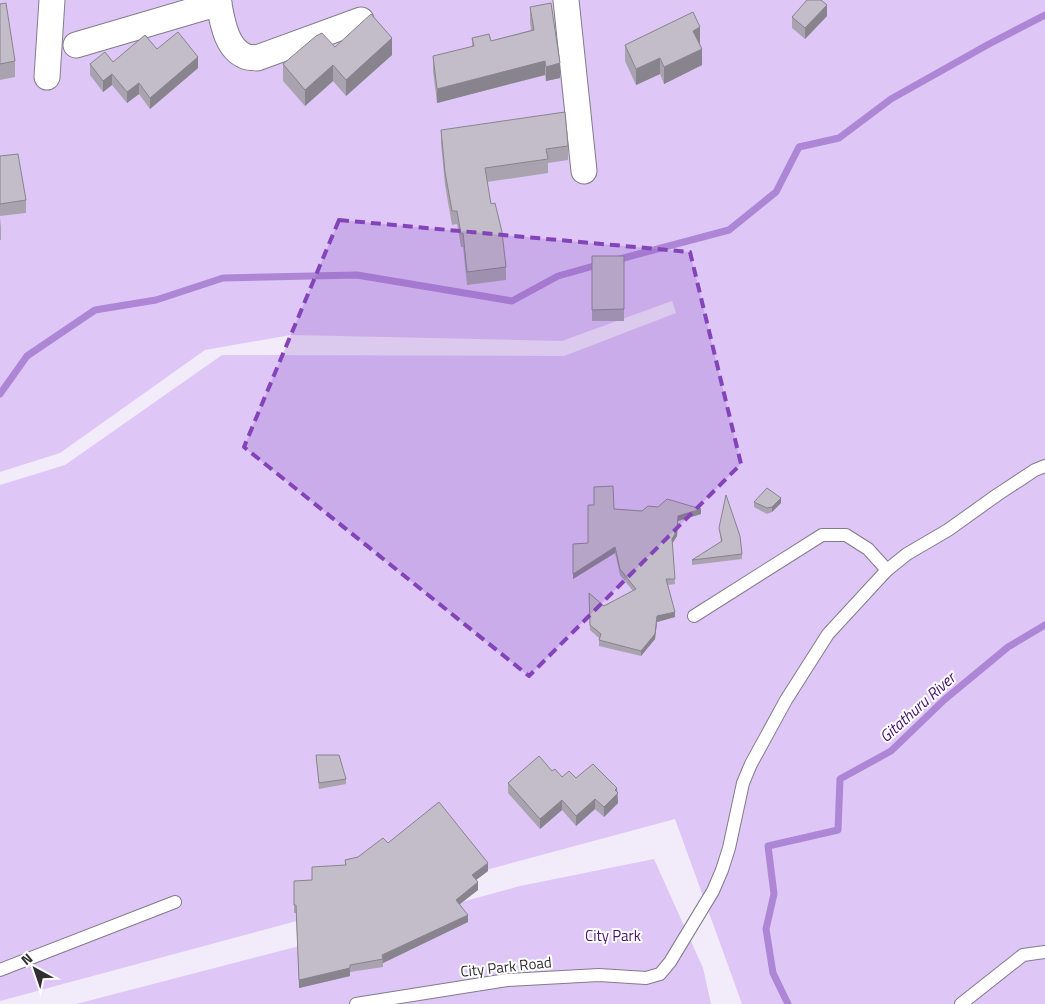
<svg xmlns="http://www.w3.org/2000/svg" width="1045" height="1004" font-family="'Titillium Web',sans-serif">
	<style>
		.green { fill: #dec6f7 }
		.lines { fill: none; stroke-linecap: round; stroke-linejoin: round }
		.stream { stroke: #ad86d5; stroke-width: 7 }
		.service-casing { stroke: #827c89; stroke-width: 14 }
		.minor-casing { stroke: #827c89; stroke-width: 27 }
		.service { stroke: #fff; stroke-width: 12 }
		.minor { stroke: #fff; stroke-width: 25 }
		.wall { fill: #a8a3ae }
		.shaded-wall { fill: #88848d }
		.building { fill: #c3bdca; stroke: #88848d }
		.marked { fill: #8444b9; fill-opacity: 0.2; stroke: #8444b9; stroke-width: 4; stroke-dasharray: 10 6; stroke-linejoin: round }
		.labels { text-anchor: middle; stroke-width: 4; stroke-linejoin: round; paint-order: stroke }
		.park-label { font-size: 15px; fill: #4a1271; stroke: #fff }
		.street-label { font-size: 15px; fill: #322f34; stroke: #fff }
		.water-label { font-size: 16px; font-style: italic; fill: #491170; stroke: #fff }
	</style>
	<rect width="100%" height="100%" fill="#f2ecfa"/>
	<g class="green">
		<polygon points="0,0 1045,0 1045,1004 742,1004 675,819 0,1001 0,485 65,465 222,355 564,356 676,313 672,301 562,341 291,335 205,350 60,453 0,472"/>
		<polygon points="654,859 703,968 711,1004 76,1004 315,942 520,886"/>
	</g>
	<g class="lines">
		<g class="stream">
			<polyline points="616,260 729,230 776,192 799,147 839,138 891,99 989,44 1045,15"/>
			<polyline points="0,394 27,356 95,310 156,300 223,278 357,275 512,301 558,276 601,264"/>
			<polyline points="788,1004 773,973 766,929 774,894 768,846 838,830 840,779 891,751 944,700 1008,647 1045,625"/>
		</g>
		<g class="service-casing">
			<g id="service">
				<polyline points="694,616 822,535 846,535 868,549 887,570"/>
				<polyline points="0,970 175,902"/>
				<polyline points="356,1004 507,980 599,975 646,978 660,974 670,962 713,891 722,870 729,848 743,783 751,764 786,700 828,634 887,570 907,554 948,530 997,495 1035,470 1045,466"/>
				<polyline points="961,1004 1023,955 1045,952"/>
			</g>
		</g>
		<g class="minor-casing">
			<g id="minor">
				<path d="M218,0C222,18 225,48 245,56C248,58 253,57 257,58L361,20"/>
				<polyline points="566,0 584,171"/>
				<polyline points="76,45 219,3"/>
				<polyline points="47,77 52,0"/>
			</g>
		</g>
		<use href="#service" class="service"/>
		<use href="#minor" class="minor"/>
	</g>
	<g class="wall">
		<polygon points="0,4 15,61 15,77 0,80"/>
		<polygon points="530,7 560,78 546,81 545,75 437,103 433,71 433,56 472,47 472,38 491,41 531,30 530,21"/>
		<polygon points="827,16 805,39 792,28 792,17"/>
		<polygon points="699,44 702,65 664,84 660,74 636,85 625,61 625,45 700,44"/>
		<polygon points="335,47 392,55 346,96 333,81 305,106 283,81 283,64"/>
		<polygon points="157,49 198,68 150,109 139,94 127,103 112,85 103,92 90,75 90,64 113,62"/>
		<polygon points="441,130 568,146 568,160 548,163 548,173 487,182 491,204 506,267 506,280 467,285 463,247 461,247 457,224 452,225 445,185 441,143"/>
		<polygon points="0,156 26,200 26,213 0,216"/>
		<polygon points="0,218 1,227 1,240 0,240"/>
		<rect x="592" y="256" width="32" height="65"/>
		<polygon points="754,502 781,503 772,512 767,514 754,507"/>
		<polygon points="614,509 642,511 701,514 678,521 677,536 672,544 675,584 668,585 675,617 657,622 655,639 641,656 599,646 599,638 590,630 589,593 604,606 633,591 620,575 615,553 573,579 573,544 588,543"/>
		<polygon points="719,528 742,554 742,559 692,565 692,560 721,542"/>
		<polygon points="316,755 346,779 346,784 319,789"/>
		<polygon points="552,771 562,777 576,778 617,788 618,803 604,817 595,809 576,826 562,810 540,829 508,793 508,783"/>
		<polygon points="388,843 488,871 476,880 478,890 460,904 468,922 383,963 383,967 350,972 350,976 299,988 296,913 294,913 294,881 312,880 345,865 345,860 358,857"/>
	</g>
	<g class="shaded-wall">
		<polygon points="827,5 827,16 805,39 805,28"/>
		<polygon points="700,27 700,44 693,47 693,31"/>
		<polygon points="392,38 392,55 346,96 346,80"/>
		<polygon points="702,49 702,65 664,84 664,67"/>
		<polygon points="198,57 198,68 150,109 150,98"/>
		<polygon points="660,58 660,74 636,85 636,69"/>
		<polygon points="545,61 545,75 437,103 437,89"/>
		<polygon points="560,63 560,78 546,81 546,67"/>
		<polygon points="333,65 333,81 305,106 305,90"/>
		<polygon points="112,74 112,85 103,92 103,81"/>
		<polygon points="139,83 139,94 127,103 127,92"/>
		<polygon points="781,498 781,503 772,512 772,507"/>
		<polygon points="701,509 701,514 678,521 677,536 672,544 672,539 678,516"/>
		<polygon points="615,547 615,553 573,579 573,574"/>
		<polygon points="675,612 675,617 657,622 655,639 641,656 641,651 657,616"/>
		<polygon points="617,788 618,803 604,817 604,807 615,790"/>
		<polygon points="595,799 595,809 576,826 576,816"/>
		<polygon points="562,800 562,810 540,829 540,819"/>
		<polygon points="488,863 488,871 472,883 472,875"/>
		<polygon points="478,882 478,890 456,907 456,900"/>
		<polygon points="468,915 468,922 383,963 382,955"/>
		<polygon points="350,968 350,976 299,988 299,980"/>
	</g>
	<g class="building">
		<polygon points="807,0 821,0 827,5 805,28 792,17"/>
		<polygon points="6,3 15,61 0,64 0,4"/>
		<polygon points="551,3 560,63 546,67 545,61 437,89 433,56 474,46 472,38 489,34 491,41 534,30 530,7"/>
		<polygon points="693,12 700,27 693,31 702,49 664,67 660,58 636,69 625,45"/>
		<polygon points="371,14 392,38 346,80 333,65 305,90 283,64 316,36 322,33 335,47"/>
		<polygon points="178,32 198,57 150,98 139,83 127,92 112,74 103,81 90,64 105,52 113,62 145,35 157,49"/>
		<polygon points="565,112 568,146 546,149 548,159 485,168 491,204 495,203 502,232 506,267 467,272 463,233 461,234 457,211 452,211 445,172 441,130"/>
		<polygon points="18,154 26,200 0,204 0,156"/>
		<polygon points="592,256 624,256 624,309 592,310"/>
		<polygon points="613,486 614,509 642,511 648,506 658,507 667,499 701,509 678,516 677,530 672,539 675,579 666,579 675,612 657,616 655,634 641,651 599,640 601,634 590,625 589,593 604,606 636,589 620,569 615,547 573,574 573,544 588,543 588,505 594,505 594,487"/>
		<polygon points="767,488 781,498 772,507 767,508 754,502"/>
		<polygon points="726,495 740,536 742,554 692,560 722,541 719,528"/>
		<polygon points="316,755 339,755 346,779 319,783"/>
		<polygon points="539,756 552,771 555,769 562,777 569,771 576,778 593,764 617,788 615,790 618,793 604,807 595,799 576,816 562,800 540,819 508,783"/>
		<polygon points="439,802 488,863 472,875 478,882 456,900 468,915 382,955 383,959 350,965 350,968 299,980 296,905 294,905 294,881 312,880 312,867 346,865 345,860 358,857 383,838 388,843"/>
	</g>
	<path class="marked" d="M339,220L690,252L741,464L529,676L244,447Z"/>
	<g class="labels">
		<g class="park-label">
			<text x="613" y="941">City Park</text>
		</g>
		<g class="street-label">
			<text transform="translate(506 967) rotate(-6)" y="5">City Park Road</text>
		</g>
		<g class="water-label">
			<text transform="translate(917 707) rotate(-42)" y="6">Gitathuru River</text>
		</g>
	</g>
	<g transform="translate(35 969) rotate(320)" stroke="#ffffff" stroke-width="4" paint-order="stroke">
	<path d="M0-4L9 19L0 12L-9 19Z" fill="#322f34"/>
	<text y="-8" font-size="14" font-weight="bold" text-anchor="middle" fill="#322f34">N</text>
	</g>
</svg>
